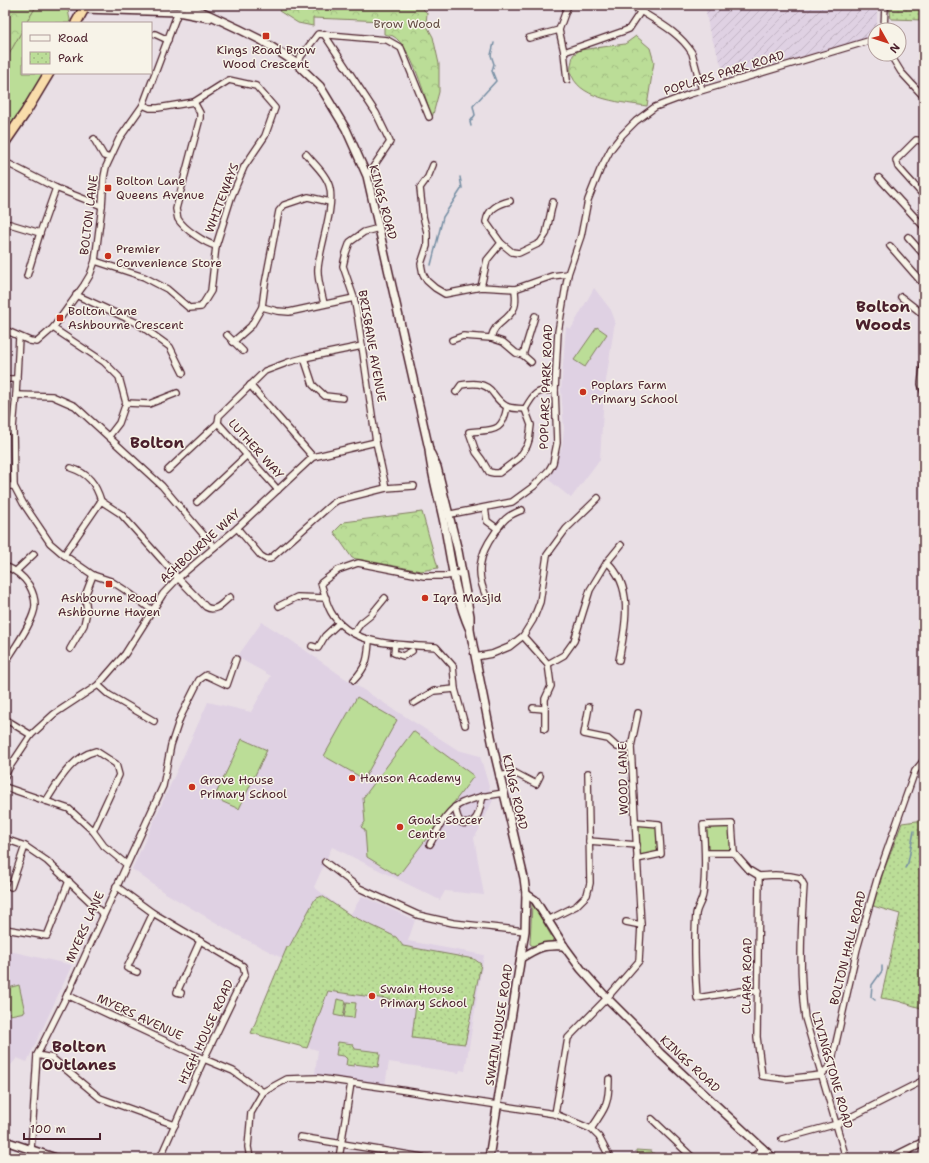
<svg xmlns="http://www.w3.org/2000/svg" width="929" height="1163" font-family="'Shantell Sans',sans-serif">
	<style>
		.built { fill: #dfd1e3 }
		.industrial { fill: url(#industrial-furrows) }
		.green { fill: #bbdd97; stroke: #827e61 }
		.forest { fill: url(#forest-crowns); stroke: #827e61 }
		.park { fill: url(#park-dots); stroke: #827e61 }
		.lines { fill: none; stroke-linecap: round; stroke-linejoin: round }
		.stream { stroke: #768fa4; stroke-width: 1.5 }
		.minor-casing { stroke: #4a1f2b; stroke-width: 8 }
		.tertiary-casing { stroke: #4a1f2b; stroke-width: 10 }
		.trunk-casing { stroke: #4a1f2b; stroke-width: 12 }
		.minor { stroke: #f7f3e8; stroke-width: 5.5 }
		.tertiary { stroke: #f7f3e8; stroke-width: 7 }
		.trunk { stroke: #f9ddab; stroke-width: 9 }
		.poi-dot { fill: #c8321e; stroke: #f7f3e8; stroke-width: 1.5 }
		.labels { text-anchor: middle; stroke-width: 3; stroke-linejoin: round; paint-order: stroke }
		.park-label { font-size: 12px; fill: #664e46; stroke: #f7f3e8 }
		.poi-label { font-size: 12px; fill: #4a1f2b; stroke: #f7f3e8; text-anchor: start }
		.street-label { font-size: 12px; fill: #4a1f2b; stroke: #f7f3e8 }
		.district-label { font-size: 16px; font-weight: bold; fill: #4a1f2b; stroke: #f7f3e8 }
	</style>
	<defs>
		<pattern id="industrial-furrows" width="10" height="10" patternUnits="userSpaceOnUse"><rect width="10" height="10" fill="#dfd1e3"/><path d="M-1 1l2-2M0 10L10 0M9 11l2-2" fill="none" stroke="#c1b3c3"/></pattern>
		<pattern id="forest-crowns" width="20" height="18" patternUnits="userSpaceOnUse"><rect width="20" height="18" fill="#bbdd97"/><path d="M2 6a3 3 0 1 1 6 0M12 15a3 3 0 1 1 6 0" fill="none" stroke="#a2bd82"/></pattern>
		<pattern id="park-dots" width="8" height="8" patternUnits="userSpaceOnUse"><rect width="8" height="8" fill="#bbdd97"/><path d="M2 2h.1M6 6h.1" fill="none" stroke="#a2bd82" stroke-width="1.8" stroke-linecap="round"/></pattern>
	</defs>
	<rect width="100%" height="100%" fill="#e9dfe5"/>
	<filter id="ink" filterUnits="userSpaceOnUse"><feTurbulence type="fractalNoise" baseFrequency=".025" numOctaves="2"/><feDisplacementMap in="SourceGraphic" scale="8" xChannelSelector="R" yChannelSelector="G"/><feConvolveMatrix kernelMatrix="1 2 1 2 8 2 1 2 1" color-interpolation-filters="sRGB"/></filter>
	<g filter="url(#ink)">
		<g class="built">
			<polygon points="594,288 611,310 615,321 604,394 600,459 571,498 549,480 562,447 564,429 561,390 566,327 571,329"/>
			<polygon points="262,622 292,641 343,677 458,750 480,756 493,800 479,830 474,838 484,895 445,891 440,900 332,847 314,887 350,915 362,896 415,920 408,941 484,955 465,1071 460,1070 459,1073 389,1062 385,1085 315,1074 318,1050 251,1033 282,958 239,936 162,891 132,869 208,702 251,712 271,676 237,657"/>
			<polygon points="5,950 72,965 27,1062 17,1058 5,1072"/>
		</g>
		<polygon class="industrial" points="705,5 877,5 877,30 875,30 875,36 726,78 709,30"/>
		<g class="green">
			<polygon points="37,5 67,5 70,20 69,23 26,23"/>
			<polygon points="23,29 23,73 43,73 23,108 5,132 5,61"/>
			<polygon points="597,327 607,334 585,367 574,360"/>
			<polygon points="357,697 397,720 364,779 324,756"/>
			<polygon points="413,731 474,776 398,876 367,857 365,830 361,827 365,822 363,798"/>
			<polygon points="242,739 267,750 239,809 214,798"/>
			<polygon points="637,825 657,826 659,852 639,857"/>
			<polygon points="730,826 732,851 706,851 705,827"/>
			<polygon points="532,904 533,904 553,939 552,942 542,943 533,946 530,944"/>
			<polygon points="19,985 25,1012 10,1015 5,989"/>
			<polygon points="337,999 346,1001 343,1017 334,1015"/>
			<polygon points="347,1002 356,1003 354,1018 344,1017"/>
			<polygon points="636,1150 651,1151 659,1158 641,1158 636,1152"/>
		</g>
		<g class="forest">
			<polygon points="5,5 37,5 26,23 23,23 23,29 5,61"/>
			<path d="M283,5H419L427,13L426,24L433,37L439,64V92L432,118C425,97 412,47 393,36C390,35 386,35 384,34V21L313,18V26L298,23L279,11Z"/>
			<path d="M636,36L650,48L654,62L647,106C625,103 582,100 572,76C569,70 572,62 573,55L580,50L625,44Z"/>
			<polygon points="422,512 438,568 421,571 352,558 334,532 344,522"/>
		</g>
		<g class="park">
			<polygon points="889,5 924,5 924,20 891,19"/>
			<polygon points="924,820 923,832 924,1009 898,1001 881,998 900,914 873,906 883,873 902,823"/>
			<polygon points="322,896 350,915 396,937 403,946 474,959 481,964 465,1044 412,1038 416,1003 328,991 307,1048 251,1033 287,947 289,947 315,899"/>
			<polygon points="338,1042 353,1044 355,1049 379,1052 380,1055 378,1067 354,1064 354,1066 346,1065 347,1059 344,1056 336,1055"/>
		</g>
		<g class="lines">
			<g class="stream">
				<polyline points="471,126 470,122 475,115 473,106 496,81 492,71 494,64 491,55 494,43"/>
				<polyline points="431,265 443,217 462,188 460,177"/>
				<polyline points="905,868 908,863 914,831"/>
				<polyline points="875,1000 871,997 872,985 882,971 882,966"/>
			</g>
			<g class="minor-casing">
				<g id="minor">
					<path d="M631,5C652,19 679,31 692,53L702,90"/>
					<polyline points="884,30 885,5"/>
					<polyline points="155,34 168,40"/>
					<polyline points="324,34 376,113 390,142 367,176"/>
					<polyline points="529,38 559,30"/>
					<polyline points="564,52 624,31 629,29 641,11"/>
					<polyline points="890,54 901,72 924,97"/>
					<polyline points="296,63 318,34 387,40 401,48 429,117"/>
					<polyline points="567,80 564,52 559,30 568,5"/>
					<path d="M194,102L200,113V118L176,209C177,213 177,216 178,219C184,229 205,243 216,246"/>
					<polyline points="94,139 104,156 110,158"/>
					<polyline points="924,141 916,140 896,160 898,167 924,196"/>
					<path d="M306,154C314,164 328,176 330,189C334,209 320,246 318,268C317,279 322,293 324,304"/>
					<polyline points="5,162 56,188 102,206"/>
					<polyline points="433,165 428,177 420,188 423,216 427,232 427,246 421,264 423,274 427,281 435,288 445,294 481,287 515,289 552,276 568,274"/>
					<polyline points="879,178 924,227"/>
					<polyline points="10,224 40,233"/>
					<polyline points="379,228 364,232 350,242 346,253 343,266 354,298 358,319 376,442 386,488"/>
					<polyline points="908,237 924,255"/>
					<polyline points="501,243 512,252 519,253 540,243 546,234 553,202"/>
					<polyline points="890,246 924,285"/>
					<polyline points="95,261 144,277 167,289 189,308 201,307 211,291 216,246 231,198 244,167 265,136 275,108 256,86 229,80 194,102 158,108 150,108 143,105"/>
					<polyline points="27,276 40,233 56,188"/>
					<path d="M481,287L487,260L501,243L486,222C488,209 498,204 510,201"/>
					<polyline points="76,295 137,323 170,347 183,373"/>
					<polyline points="901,297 924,315"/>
					<polyline points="262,307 277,311 289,312 354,298"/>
					<polyline points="53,328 104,362 119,377 126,403 119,423 109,436"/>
					<polyline points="5,330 30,341 37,342 53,328 84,285 90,275 95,261 102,206 104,177 106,167 119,139 143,105 178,12"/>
					<polyline points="227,335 243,351"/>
					<polyline points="19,337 16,395 13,428 14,486 23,503 50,543 64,555 93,575 111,581 125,590 152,610"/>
					<path d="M491,338C495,321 508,322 514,308C517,303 515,294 515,289"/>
					<polyline points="452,340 463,336 491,338 503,342 516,353 523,355 531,362"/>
					<polyline points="233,342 251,326 262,307 265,284 279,211 284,205 308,197 330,202"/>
					<polyline points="523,355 535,316"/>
					<polyline points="304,358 313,385 325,396 343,398"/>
					<polyline points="924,360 921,384 924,393"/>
					<polyline points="5,379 17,379"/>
					<polyline points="250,385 313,457"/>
					<path d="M456,392L461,385C473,383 485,382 493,393C497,398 500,403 506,406C511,409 519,408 525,409C534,393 536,390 555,390"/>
					<polyline points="16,395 52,396 75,406 162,486 214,547"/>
					<polyline points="126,403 149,404 177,393"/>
					<path d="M507,407C502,434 493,429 469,432L476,452L482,460L489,472L494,473H499L519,458L527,446L529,440L531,425L525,409"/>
					<polyline points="218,423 219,416 265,371 289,362 304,358 362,346"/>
					<polyline points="218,423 278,490"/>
					<polyline points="5,431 13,431"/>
					<path d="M71,468C88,473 96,484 101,501"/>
					<polyline points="168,470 218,423"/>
					<polyline points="5,486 14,486"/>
					<polyline points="197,502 246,456"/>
					<polyline points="485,508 487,521 498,529"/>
					<polyline points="446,515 512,502 534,486 549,470 553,463 557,443 555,390 558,332 568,274 581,236 588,200 600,170 611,149 622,135 636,121 655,107 690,94 875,39"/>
					<polyline points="237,528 261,556 266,559 270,559 332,504 338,500 386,488 414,486"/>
					<path d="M64,555L101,501L121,514L178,578L206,607C216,613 223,602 230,597"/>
					<path d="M607,562C635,587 625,628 619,660"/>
					<path d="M5,566C15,570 23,576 29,585C33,592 35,598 35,605C35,620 13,650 5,663"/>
					<polyline points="16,571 34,554"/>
					<path d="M462,573L446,576H424L358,563L338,570L321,583C324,593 326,603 331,612C351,648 402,644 436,647L453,666L455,689L465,725"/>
					<path d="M487,598C475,574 479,555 494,534C498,528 502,521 508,517C512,514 517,512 522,510"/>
					<polyline points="279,606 297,597 326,598"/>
					<polyline points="354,633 361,623 371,615 385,598"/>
					<polyline points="523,636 548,664 551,686 545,699 545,729"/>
					<polyline points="395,644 394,653 403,656 412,651"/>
					<polyline points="312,646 318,648 325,636 339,623"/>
					<polyline points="70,649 84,625 87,611 85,596 93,575"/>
					<polyline points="475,657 492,654 509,647 523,636 533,620 540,602 547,555 566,529 598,498"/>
					<polyline points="548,664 564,655 574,641 590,590 607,562 621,545"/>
					<path d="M354,680C367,666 368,659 369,640"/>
					<polyline points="98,685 109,695 154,721"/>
					<polyline points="414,703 434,691 455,689"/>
					<polyline points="589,707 584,734 608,739 617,747 631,747"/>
					<polyline points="533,708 544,709"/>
					<polyline points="5,719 31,735"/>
					<polyline points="5,776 9,768 31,735 54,714 98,685 125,654 163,594 178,578 237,528 313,457 376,442"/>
					<polyline points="499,776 515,773 536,784 540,776"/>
					<polyline points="5,787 69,809 93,831 104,846 126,864"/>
					<path d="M46,801C59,781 71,757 96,751L116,764L119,775L93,831"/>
					<path d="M455,807C457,815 458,826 469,823C472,822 474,821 476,818C480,812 481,803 483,796"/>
					<polyline points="635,822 659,824 661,854 637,859"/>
					<polyline points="5,839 25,846 47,861 103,914"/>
					<polyline points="589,841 637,845"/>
					<path d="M430,844C438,830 446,810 462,803C475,797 490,795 504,793"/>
					<path d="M705,853H734L749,870L759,876L775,875L790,876L800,878L804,885C801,930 799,974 805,1018L846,1158"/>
					<path d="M734,853L732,824L703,825C705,848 706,871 703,894C702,902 697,907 696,914C694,942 695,970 697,998L741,991H758"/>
					<polyline points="325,862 359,888 418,915 453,923 525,931"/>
					<polyline points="759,876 757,1037 762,1076 786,1079 821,1075 831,1065 857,949 878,876 915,771 924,760"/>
					<polyline points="116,886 153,913 243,966 245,974 204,1059 160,1158"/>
					<polyline points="11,887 25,846"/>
					<polyline points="548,920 576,906 587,895 590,883 588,773"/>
					<polyline points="626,922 641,925"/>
					<polyline points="5,929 47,936 69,881"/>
					<polyline points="137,972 127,968 153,913"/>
					<polyline points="181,993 177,992 200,941"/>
					<polyline points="67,995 204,1059 233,1071 263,1092"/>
					<polyline points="37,1055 52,1058 100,1098 175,1125"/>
					<polyline points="555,1114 568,1038 607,998 639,961 641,925 631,747 638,713"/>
					<polyline points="652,1119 693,1158"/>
					<path d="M591,1129C605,1109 609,1104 609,1079"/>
					<polyline points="300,1137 428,1158"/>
					<polyline points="782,1139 837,1124 924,1080"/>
					<polyline points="31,1150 37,1055 67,995 163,786 171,745 180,718 199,680 206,675 227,685 236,659"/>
					<polyline points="250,1158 248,1147 251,1113 263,1092 287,1079 317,1078 381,1087 555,1114 591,1129 599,1137 610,1158"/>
					<polyline points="339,1158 351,1083"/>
					<polyline points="752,1158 763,1148"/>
				</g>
			</g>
			<g class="tertiary-casing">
				<g id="tertiary">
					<path d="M181,5L205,13L239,29L261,40L296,63L320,86L346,129L367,176L429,449C431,474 439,498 444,523C451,559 455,597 470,630L494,751L524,878L526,894L525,931L489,1158"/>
					<polyline points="84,9 178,12 209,18"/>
					<polyline points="431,454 437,467 458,551 470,616 470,629"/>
					<polyline points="526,894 535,900 564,946 581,969 607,998 642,1033 660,1053 773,1158"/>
					<path d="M521,958C539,947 543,945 564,946"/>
					<polyline points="5,1141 56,1158"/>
					<polyline points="892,1158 924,1142"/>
				</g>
			</g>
			<g class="trunk-casing">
				<g id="trunk">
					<polyline points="76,23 86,5"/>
					<polyline points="5,142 25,113 49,73"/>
				</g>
			</g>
			<use href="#minor" class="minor"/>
			<use href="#tertiary" class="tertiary"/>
			<use href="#trunk" class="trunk"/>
		</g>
	</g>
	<g class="poi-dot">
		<rect x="262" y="32" width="8" height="8" rx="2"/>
		<rect x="104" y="184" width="8" height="8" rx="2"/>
		<circle cx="108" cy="256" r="4"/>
		<rect x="56" y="314" width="8" height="8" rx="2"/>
		<circle cx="583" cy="392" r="4"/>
		<rect x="105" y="580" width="8" height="8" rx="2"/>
		<circle cx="425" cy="598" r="4"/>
		<circle cx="352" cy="778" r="4"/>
		<circle cx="192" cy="787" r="4"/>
		<circle cx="400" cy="827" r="4"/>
		<circle cx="372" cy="996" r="4"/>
	</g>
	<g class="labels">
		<g class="park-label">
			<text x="407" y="28">Brow Wood</text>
		</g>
		<g class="poi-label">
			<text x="266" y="54" text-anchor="middle">Kings Road Brow<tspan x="266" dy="14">Wood Crescent</tspan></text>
			<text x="116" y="185">Bolton Lane<tspan x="116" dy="14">Queens Avenue</tspan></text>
			<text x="116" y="253">Premier<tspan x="116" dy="14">Convenience Store</tspan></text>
			<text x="68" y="315">Bolton Lane<tspan x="68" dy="14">Ashbourne Crescent</tspan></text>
			<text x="591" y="389">Poplars Farm<tspan x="591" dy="14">Primary School</tspan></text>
			<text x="109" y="602" text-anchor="middle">Ashbourne Road<tspan x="109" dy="14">Ashbourne Haven</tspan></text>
			<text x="433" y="602">Iqra Masjid</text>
			<text x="360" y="782">Hanson Academy</text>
			<text x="200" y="784">Grove House<tspan x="200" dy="14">Primary School</tspan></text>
			<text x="408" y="824">Goals Soccer<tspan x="408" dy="14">Centre</tspan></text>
			<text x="380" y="993">Swain House<tspan x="380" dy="14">Primary School</tspan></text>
		</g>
		<g class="street-label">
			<text transform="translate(724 73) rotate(-17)" y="4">POPLARS PARK ROAD</text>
			<text transform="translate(222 198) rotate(-69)" y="4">WHITEWAYS</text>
			<text transform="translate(383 202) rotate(75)" y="4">KINGS ROAD</text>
			<text transform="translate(89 215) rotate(-83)" y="4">BOLTON LANE</text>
			<text transform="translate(372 346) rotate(80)" y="4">BRISBANE AVENUE</text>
			<text transform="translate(546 387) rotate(-88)" y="4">POPLARS PARK ROAD</text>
			<text transform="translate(256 449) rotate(48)" y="4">LUTHER WAY</text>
			<text transform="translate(200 546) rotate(-42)" y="4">ASHBOURNE WAY</text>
			<text transform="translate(623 779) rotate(-91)" y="4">WOOD LANE</text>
			<text transform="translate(515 792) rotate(77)" y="4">KINGS ROAD</text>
			<text transform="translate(85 927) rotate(-66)" y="4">MYERS LANE</text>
			<text transform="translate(848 948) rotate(-76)" y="4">BOLTON HALL ROAD</text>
			<text transform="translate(747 976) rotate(-89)" y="4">CLARA ROAD</text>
			<text transform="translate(140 1017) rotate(25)" y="4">MYERS AVENUE</text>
			<text transform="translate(499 1025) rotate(-81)" y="4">SWAIN HOUSE ROAD</text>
			<text transform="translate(206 1032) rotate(-65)" y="4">HIGH HOUSE ROAD</text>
			<text transform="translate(690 1064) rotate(43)" y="4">KINGS ROAD</text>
			<text transform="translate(832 1070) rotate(74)" y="4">LIVINGSTONE ROAD</text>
		</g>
		<g class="district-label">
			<text x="883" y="312">Bolton<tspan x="883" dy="18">Woods</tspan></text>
			<text x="157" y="448">Bolton</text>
			<text x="79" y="1052">Bolton<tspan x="79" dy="18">Outlanes</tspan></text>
		</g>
	</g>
	<rect width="929" height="1163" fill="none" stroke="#f7f3e8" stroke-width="20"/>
	<rect x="10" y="10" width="909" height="1143" fill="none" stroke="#4a1f2b" stroke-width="1.5" filter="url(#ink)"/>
	<rect x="22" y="22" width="130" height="52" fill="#f7f3e8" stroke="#b29e9c"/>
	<rect x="30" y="35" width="20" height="6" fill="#f7f3e8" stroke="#b29e9c"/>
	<text x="58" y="42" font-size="12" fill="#4a1f2b">Road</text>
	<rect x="30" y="52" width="20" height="12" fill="url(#park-dots)" stroke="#b29e9c"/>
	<text x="58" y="62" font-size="12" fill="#4a1f2b">Park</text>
	<g transform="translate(887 42) rotate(129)"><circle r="19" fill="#f7f3e8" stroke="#b29e9c"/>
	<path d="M0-3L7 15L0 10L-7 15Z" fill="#c8321e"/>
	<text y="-6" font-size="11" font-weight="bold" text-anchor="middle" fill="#4a1f2b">N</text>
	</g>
	<path d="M24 1133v6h76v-6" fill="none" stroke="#4a1f2b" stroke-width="2"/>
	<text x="30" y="1133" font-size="12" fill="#4a1f2b" stroke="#f7f3e8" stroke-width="3" paint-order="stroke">100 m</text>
</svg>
